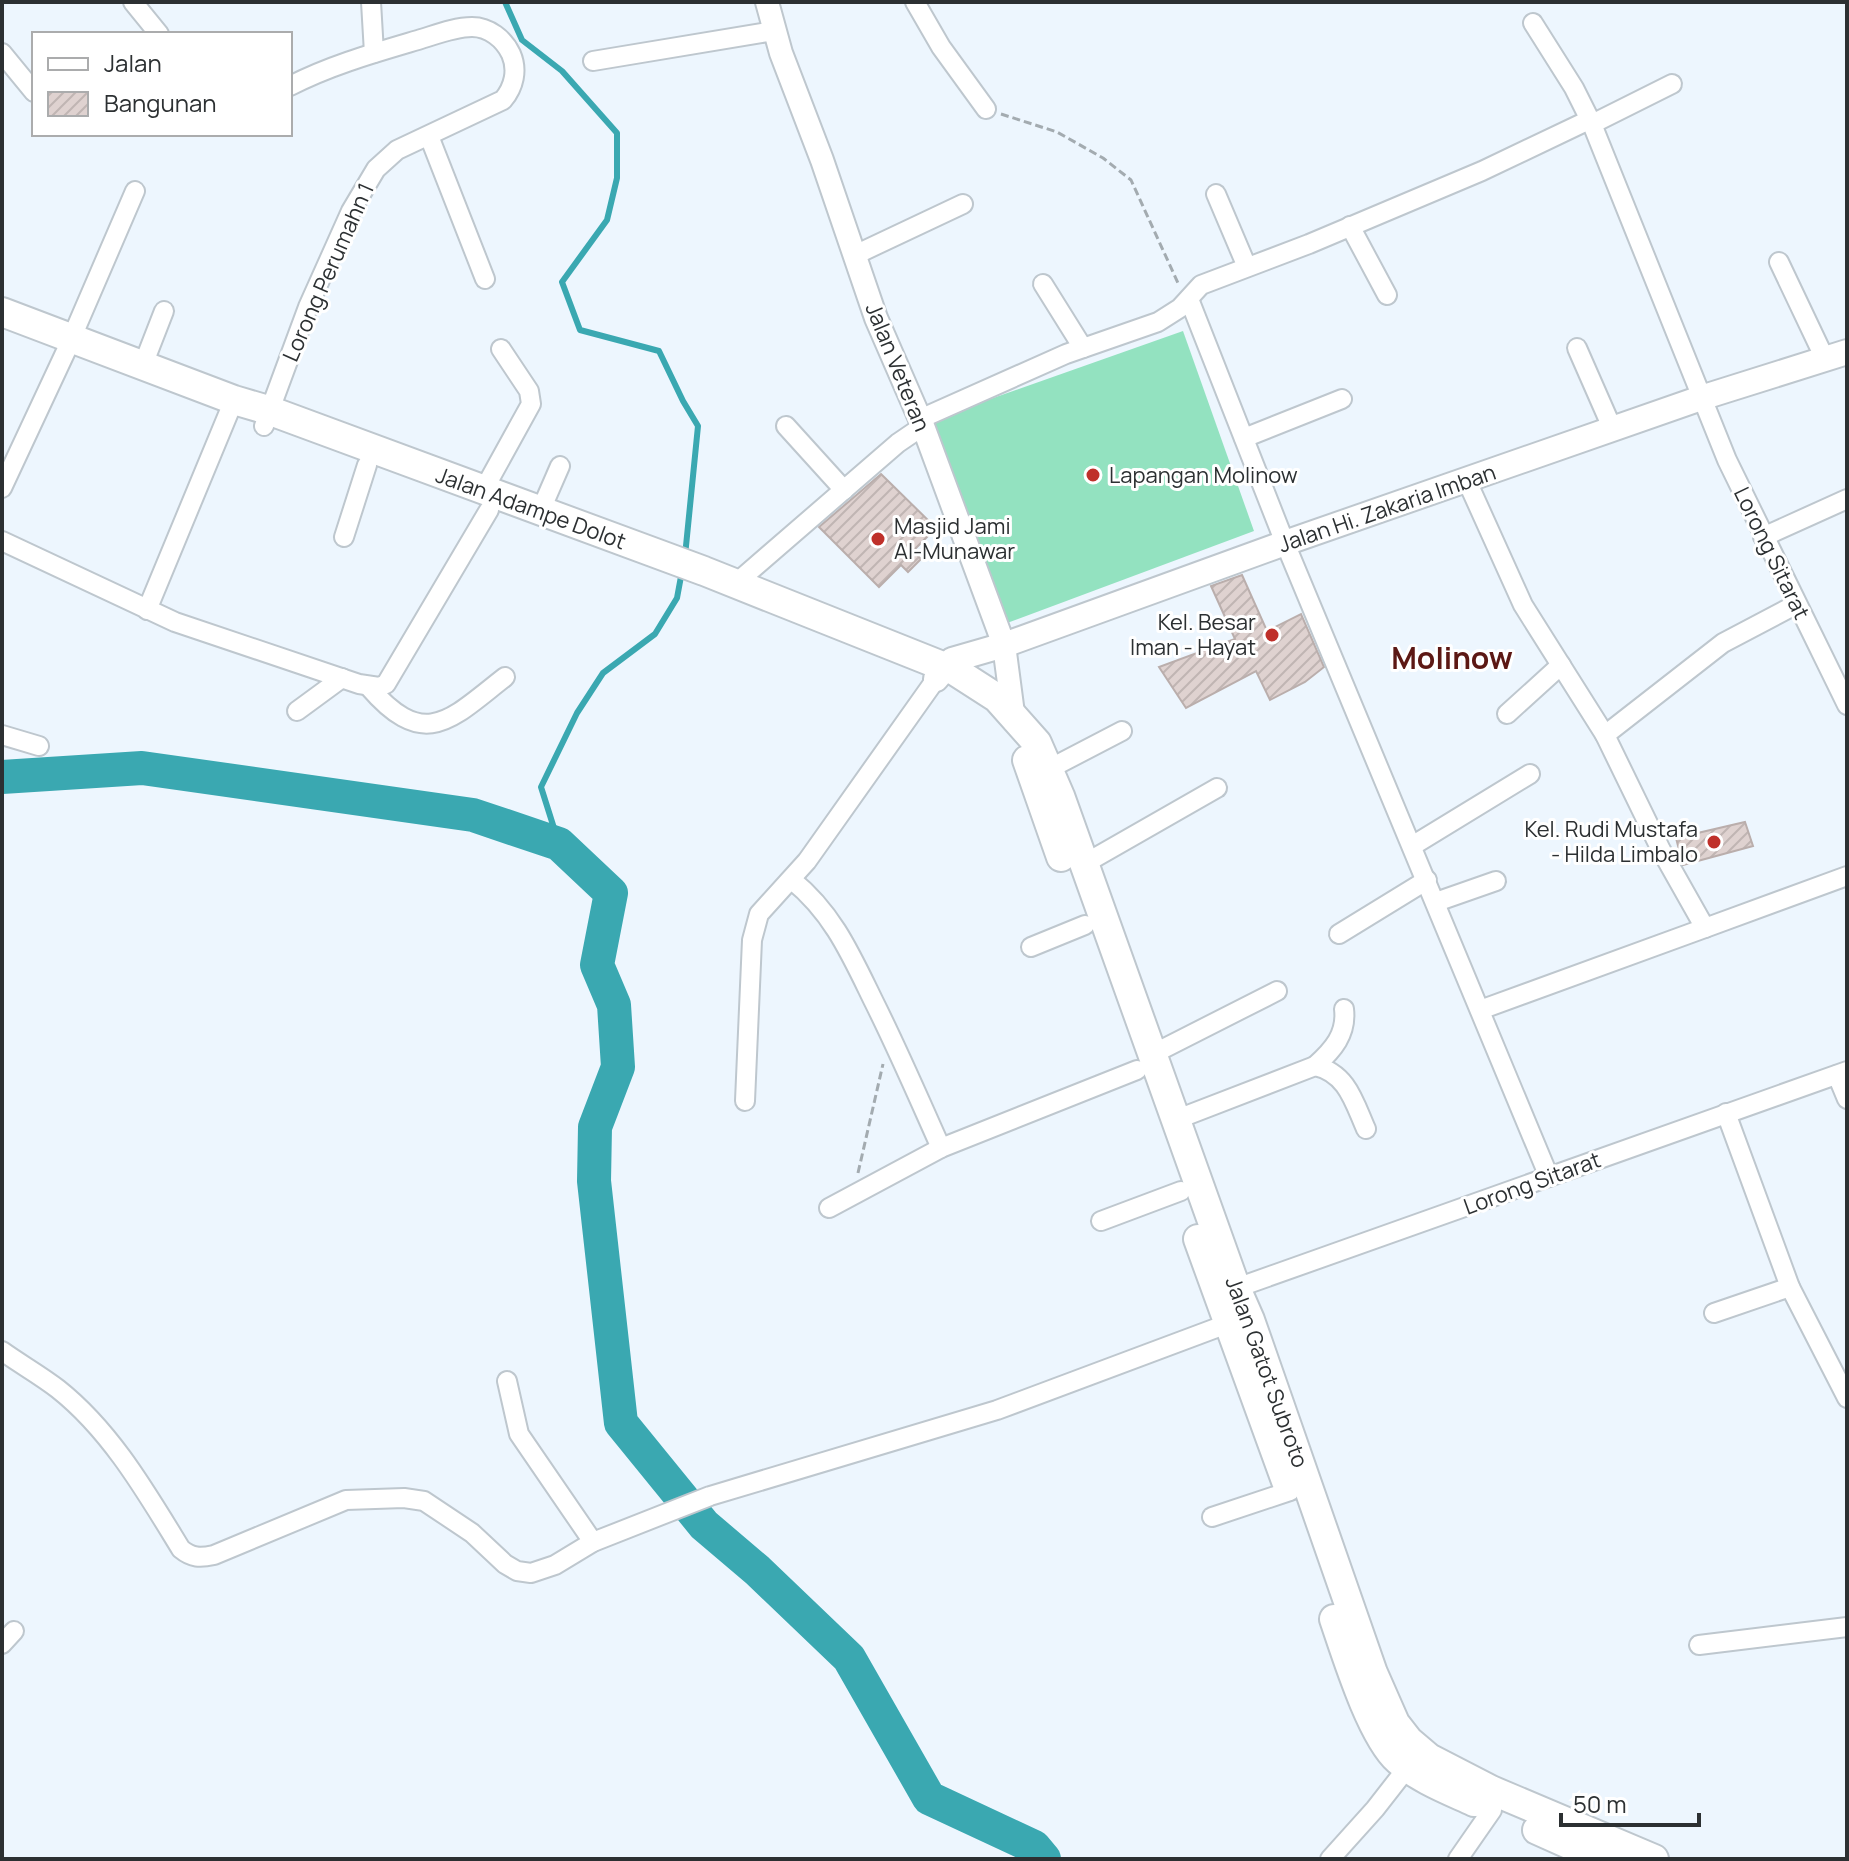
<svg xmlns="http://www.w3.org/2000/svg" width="1849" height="1861" font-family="Manrope,sans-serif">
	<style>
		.grass { fill: #93e2c0 }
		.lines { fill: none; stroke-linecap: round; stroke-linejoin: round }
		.stream { stroke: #3aa8b1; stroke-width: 6 }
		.river { stroke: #3aa8b1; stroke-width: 34 }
		.building { fill: url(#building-hatch); stroke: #baaeac; stroke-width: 2 }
		.minor-casing { stroke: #bec7ce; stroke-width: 22 }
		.tertiary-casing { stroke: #bec7ce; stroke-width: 26 }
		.secondary-casing { stroke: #bec7ce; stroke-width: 28 }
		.trunk-casing { stroke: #bec7ce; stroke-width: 32 }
		.path { stroke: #a3abb0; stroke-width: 3; stroke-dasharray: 8 4; stroke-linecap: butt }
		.minor { stroke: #fff; stroke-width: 18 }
		.tertiary { stroke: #fff; stroke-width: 22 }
		.secondary { stroke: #fff; stroke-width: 24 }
		.trunk { stroke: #fff; stroke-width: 28 }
		.poi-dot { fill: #bf302a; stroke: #fff; stroke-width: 3 }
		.labels { text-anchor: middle; stroke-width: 6; stroke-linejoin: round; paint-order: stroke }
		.street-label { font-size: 22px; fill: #2c3032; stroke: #fff }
		.poi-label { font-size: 22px; fill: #2c3032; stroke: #fff; text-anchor: start }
		.district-label { font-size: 30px; font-weight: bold; fill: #5c1814; stroke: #fff }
	</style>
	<defs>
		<pattern id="building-hatch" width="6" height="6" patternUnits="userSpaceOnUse" patternTransform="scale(2)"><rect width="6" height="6" fill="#dfd2d0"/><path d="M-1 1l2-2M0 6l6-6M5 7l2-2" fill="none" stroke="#c0b5b3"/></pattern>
	</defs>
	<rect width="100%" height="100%" fill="#edf6fe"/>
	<polygon class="grass" points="1183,331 1254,531 1007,623 931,420"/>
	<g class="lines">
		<g class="stream">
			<polyline points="505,2 522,40 562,71 617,133 617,178 607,220 562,282 580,330 659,351 683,401 698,426 685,556"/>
			<polyline points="559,844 541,787 577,713 603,673 655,634 677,598 682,571"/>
		</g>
		<polyline class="river" points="2,777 142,768 473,815 559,844 611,893 597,965 614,1005 618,1067 595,1127 594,1181 621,1423 704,1525 757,1570 849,1658 929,1798 1034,1847 1044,1859"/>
	</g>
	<g class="building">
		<polygon points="881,474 936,528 913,551 921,559 908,572 901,565 879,587 819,527"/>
		<polygon points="1242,575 1267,631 1301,614 1324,667 1305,682 1270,700 1256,671 1186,708 1159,667 1235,639 1211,586"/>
		<polygon points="1745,822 1753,846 1683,865 1676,838"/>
	</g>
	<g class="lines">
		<g class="minor-casing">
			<g id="minor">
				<polyline points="133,2 159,34"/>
				<polyline points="371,2 374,53"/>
				<polyline points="915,2 941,47 986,109"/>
				<polyline points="1533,23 1574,88 1592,124 1727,460 1847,705"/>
				<polyline points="2,53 34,92"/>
				<polyline points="593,61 774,31"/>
				<polyline points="1592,124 1672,84"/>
				<polyline points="429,136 485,279"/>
				<polyline points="1216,194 1247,267"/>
				<polyline points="1350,226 1387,295"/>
				<polyline points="855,255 963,204"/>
				<polyline points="1779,262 1825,359"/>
				<polyline points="1043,284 1083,348"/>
				<polyline points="1189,299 1285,543 1549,1177"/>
				<polyline points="1577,348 1613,430"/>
				<polyline points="143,365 164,311"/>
				<polyline points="920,419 1066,354 1158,322 1180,308 1201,285 1309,244 1482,171 1589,120"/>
				<path d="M264,426L308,307L351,211L376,169L397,150L503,100C514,87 518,70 511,54C504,39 489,27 472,27C454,27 435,35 418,40C374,53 331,65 290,86"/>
				<polyline points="786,426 844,490"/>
				<polyline points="1244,438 1342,399"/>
				<polyline points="1467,481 1523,605 1605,735 1661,850 1705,928 1480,1010"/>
				<polyline points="2,488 66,351 135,191"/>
				<polyline points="483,491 531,404 529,391 501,349"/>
				<polyline points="540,512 560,466"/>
				<polyline points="344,537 367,465"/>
				<polyline points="1763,537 1847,499"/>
				<polyline points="2,541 175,622 359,684 379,687 386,684 489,510"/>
				<polyline points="735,584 898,443 923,426"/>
				<polyline points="147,610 234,400"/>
				<path d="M369,687C425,752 451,719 505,677"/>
				<polyline points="297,711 342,678"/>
				<polyline points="1507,714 1561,665"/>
				<polyline points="2,735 39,746"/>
				<polyline points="1605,735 1723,643 1797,604"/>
				<polyline points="1049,769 1122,731"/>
				<polyline points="1412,846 1530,774"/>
				<polyline points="1084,864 1217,788"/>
				<path d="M792,880C833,913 851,955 874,1002C898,1050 919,1099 941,1148"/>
				<polyline points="1436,902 1496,881"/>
				<polyline points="1705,928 1847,876"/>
				<polyline points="1339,934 1427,880"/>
				<polyline points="1031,947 1085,925"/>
				<polyline points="1151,1055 1277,991"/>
				<path d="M1315,1066C1333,1050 1347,1034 1344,1009"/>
				<polyline points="1837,1075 1847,1099"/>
				<polyline points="745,1101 752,940 759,914 807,861 936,679"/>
				<polyline points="1726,1113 1790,1287 1847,1398"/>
				<path d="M1175,1120L1315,1066C1347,1073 1354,1102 1366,1129"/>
				<polyline points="829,1208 941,1148 1137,1070"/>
				<polyline points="1101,1221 1181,1191"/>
				<polyline points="1228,1291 1847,1071"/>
				<polyline points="1714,1313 1790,1287"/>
				<path d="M2,1351C20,1364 40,1375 58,1389C111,1431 146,1492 181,1549C192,1558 200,1558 214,1555L346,1500L404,1498L424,1501L472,1533L505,1564L517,1571L531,1573L555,1565L593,1542L710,1496L997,1410L1227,1324"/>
				<polyline points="507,1381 519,1434 593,1542"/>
				<polyline points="1212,1517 1290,1491"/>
				<polyline points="2,1644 14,1631"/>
				<polyline points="1699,1645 1847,1627"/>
				<polyline points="1330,1859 1375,1809 1407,1768"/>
				<polyline points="1458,1859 1492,1810"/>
			</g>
		</g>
		<g class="tertiary-casing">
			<polyline id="tertiary" points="767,2 781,53 822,160 876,318 923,426 1004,645 1014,721"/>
		</g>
		<g class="secondary-casing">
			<polyline id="secondary" points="936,679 952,660 1004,645 1285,543 1704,397 1847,352"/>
		</g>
		<g class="trunk-casing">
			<g id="trunk">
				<polyline points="2,312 234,400 268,410 704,571 955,671 997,698 1037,743 1060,796 1236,1288 1250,1320 1373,1673 1395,1723 1409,1741 1429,1758 1491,1790 1654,1859"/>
				<polyline points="1027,760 1061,857"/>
				<polyline points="1198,1239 1286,1481"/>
				<path d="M1334,1619C1346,1654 1371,1736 1398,1760C1419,1779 1448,1790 1474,1802"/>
				<polyline points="1537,1830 1602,1859"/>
			</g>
		</g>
		<g class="path">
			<polyline points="1001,114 1057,132 1103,158 1131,180 1178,283"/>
			<polyline points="858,1173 883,1064"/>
		</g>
		<use href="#minor" class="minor"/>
		<use href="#tertiary" class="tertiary"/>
		<use href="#secondary" class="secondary"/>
		<use href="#trunk" class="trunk"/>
	</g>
	<g class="poi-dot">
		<circle cx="1093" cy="475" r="8"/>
		<circle cx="878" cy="539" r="8"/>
		<circle cx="1272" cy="635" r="8"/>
		<circle cx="1714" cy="842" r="8"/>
	</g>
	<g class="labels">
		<g class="street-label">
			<text transform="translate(328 272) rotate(-66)" y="8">Lorong Perumahn 1</text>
			<text transform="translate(898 367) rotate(68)" y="8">Jalan Veteran</text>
			<text transform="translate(531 508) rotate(20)" y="8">Jalan Adampe Dolot</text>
			<text transform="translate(1387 508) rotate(-19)" y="8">Jalan Hi. Zakaria Imban</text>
			<text transform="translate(1772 553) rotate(64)" y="8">Lorong Sitarat</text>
			<text transform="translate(1532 1183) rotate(-20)" y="8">Lorong Sitarat</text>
			<text transform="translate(1267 1372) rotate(70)" y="8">Jalan Gatot Subroto</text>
		</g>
		<g class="poi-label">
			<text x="1109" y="483">Lapangan Molinow</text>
			<text x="894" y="534">Masjid Jami<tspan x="894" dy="25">Al-Munawar</tspan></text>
			<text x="1256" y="630" text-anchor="end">Kel. Besar<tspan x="1256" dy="25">Iman - Hayat</tspan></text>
			<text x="1698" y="837" text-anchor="end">Kel. Rudi Mustafa<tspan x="1698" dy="25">- Hilda Limbalo</tspan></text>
		</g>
		<g class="district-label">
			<text x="1452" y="669">Molinow</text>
		</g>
	</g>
	<rect width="1849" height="1861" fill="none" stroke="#2c3032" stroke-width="8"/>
	<rect x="32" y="32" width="260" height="104" fill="#ffffff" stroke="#abacad" stroke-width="2"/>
	<rect x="48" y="58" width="40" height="12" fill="#ffffff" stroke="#abacad" stroke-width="2"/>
	<text x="104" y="72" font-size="24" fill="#2c3032">Jalan</text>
	<rect x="48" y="92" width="40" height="24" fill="url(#building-hatch)" stroke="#abacad" stroke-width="2"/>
	<text x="104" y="112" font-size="24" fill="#2c3032">Bangunan</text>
	<path d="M1561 1813v12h138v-12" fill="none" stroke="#2c3032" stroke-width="4"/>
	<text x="1573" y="1813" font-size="24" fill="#2c3032" stroke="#ffffff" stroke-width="6" paint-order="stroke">50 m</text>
</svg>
